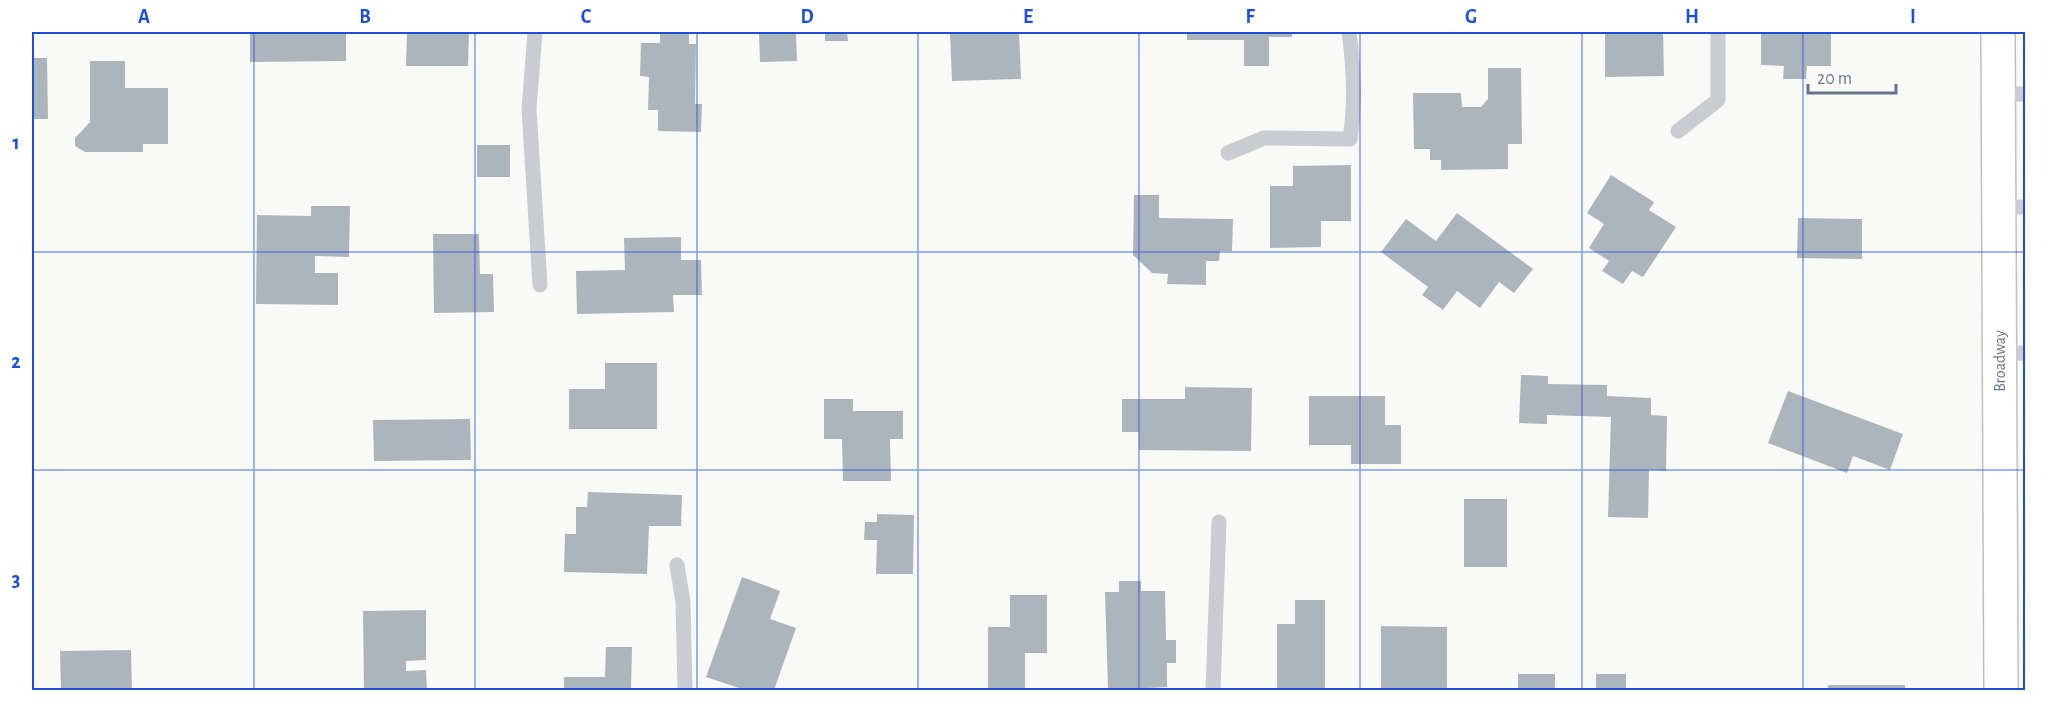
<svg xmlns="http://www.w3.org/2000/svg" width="2057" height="722" font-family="'Alegreya Sans',sans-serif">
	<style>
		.building { fill: #adb5bc }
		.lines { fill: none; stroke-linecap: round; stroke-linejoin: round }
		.primary-casing { stroke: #bcbfc4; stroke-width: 36 }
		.lane { stroke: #c9ccd0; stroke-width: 15 }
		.primary { stroke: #fff; stroke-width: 33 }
		.grid { fill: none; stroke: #1d4ed8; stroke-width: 1.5; stroke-opacity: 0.55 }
		.labels { text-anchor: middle; stroke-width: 6; stroke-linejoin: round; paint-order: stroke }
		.street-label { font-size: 16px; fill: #67758a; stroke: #fff }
		.neatline { fill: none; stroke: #1d4ed8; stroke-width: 2 }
		.grid-label { font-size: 20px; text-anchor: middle; font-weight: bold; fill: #1d4ed8 }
	</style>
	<rect width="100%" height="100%" fill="#f9faf7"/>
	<g class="building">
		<polygon points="250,32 346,32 346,61 250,62"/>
		<polygon points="407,32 469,32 468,66 406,66"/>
		<polygon points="660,32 689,32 689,44 696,44 695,104 702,104 701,132 658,131 658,110 648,110 649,77 640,76 641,43 660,43"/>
		<polygon points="759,32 796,32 797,61 760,62"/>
		<polygon points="825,32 847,32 848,41 825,41"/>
		<polygon points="1019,32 1021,79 952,81 950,33"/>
		<polygon points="1187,32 1292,32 1292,37 1269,37 1269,66 1244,66 1244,40 1187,40"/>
		<polygon points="1605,32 1663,32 1664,76 1605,77"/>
		<polygon points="1782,32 1831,32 1831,66 1807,66 1806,79 1783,79 1784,66 1761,65 1761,34 1782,34"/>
		<polygon points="32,58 47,58 48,119 32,119"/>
		<polygon points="90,61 125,61 125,88 168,88 168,144 143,144 143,152 85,152 75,146 75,138 90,122"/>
		<polygon points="1488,68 1521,68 1522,144 1508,144 1508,169 1441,170 1441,160 1430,160 1430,149 1414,149 1413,93 1461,93 1462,107 1481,107 1488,99"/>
		<rect x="477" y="145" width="33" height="32"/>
		<polygon points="1351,165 1351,221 1321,221 1321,247 1270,248 1270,186 1293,186 1293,166"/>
		<polygon points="1611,175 1654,202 1649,210 1676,227 1643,277 1632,271 1623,284 1602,271 1609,261 1589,248 1604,224 1587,213"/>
		<polygon points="1134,195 1159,195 1159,218 1233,219 1232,251 1220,251 1219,261 1206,261 1206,285 1167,284 1168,274 1152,273 1133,255"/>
		<polygon points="311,206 350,206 349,257 315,256 315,273 338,273 338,305 256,304 257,215 311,216"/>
		<polygon points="1457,213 1533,269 1514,293 1499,282 1480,308 1457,291 1443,310 1422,295 1428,287 1381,252 1406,219 1436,241"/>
		<polygon points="1798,218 1862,219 1862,259 1797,258"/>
		<polygon points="433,234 479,234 480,274 493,274 494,312 434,313"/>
		<polygon points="681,237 681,260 701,260 702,295 673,295 674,312 577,314 576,271 625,270 624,238"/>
		<polygon points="605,363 657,363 657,429 569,429 569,389 605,389"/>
		<polygon points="1521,375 1548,376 1548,384 1607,385 1607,396 1651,398 1651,415 1667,416 1666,471 1649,470 1648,518 1608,517 1611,417 1547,415 1547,424 1519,423"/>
		<polygon points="1185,387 1252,388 1251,451 1139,450 1139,432 1122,432 1122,399 1185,399"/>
		<polygon points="1788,391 1903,434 1890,470 1853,456 1847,473 1768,443"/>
		<polygon points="1309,396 1385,396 1385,425 1401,425 1401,464 1351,464 1351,445 1309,445"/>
		<polygon points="824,399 853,399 853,411 903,411 903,439 890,439 891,481 843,481 842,439 824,439"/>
		<polygon points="470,419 471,460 374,461 373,420"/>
		<polygon points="588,492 682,495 681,526 649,526 647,574 564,572 565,534 576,534 576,507 587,507"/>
		<rect x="1464" y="499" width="43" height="68"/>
		<polygon points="877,514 914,515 913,574 876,574 877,540 864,540 865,522 877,522"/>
		<polygon points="742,577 780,591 770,619 796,628 774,690 738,690 739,688 706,677"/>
		<polygon points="1119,581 1141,581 1141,591 1165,591 1166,640 1176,640 1176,663 1167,663 1167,687 1108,690 1105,592 1119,592"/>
		<polygon points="1010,595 1047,595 1047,653 1025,653 1025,690 988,690 988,627 1010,627"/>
		<polygon points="1295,600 1325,600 1325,690 1277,690 1277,624 1295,624"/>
		<polygon points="426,610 426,660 406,661 406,671 426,670 427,690 364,690 363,611"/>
		<polygon points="1381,626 1447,627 1447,690 1381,690"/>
		<polygon points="606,647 632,647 631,690 564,690 564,677 605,677"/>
		<polygon points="131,650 132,690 61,690 60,651"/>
		<rect x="1518" y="674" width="37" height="16"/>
		<rect x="1596" y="674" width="30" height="16"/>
		<rect x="1828" y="685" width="77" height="5"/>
	</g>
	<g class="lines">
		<g class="primary-casing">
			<polyline id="primary" points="1998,32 2001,690"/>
		</g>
		<g class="lane">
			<polyline points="535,32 529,109 540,285"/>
			<polyline points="1998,94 2026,94"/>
			<polyline points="1678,131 1718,100 1718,32"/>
			<path d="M1228,153L1264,138L1350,139C1356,102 1354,68 1349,32"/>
			<polyline points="1998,207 2026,207"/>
			<polyline points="1999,354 2026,353"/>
			<polyline points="677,565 683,602 685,690"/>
			<polyline points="1213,690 1219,522"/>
		</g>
		<use href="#primary" class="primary"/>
	</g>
	<path class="grid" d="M254,32V690M475,32V690M697,32V690M918,32V690M1139,32V690M1360,32V690M1582,32V690M1803,32V690M32,252H2026M32,470H2026"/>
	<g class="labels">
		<g class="street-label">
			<text transform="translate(1999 361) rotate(-90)" y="6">Broadway</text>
		</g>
	</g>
	<rect width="2057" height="722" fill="none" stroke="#ffffff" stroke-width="66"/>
	<path d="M1808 84v9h88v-9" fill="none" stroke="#67758a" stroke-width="3"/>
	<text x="1817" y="84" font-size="18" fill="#67758a" stroke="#ffffff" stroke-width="4.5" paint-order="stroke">20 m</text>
	<rect x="33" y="33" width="1991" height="656" class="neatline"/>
	<g class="grid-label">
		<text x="144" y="23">A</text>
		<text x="365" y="23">B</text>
		<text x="586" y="23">C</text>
		<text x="807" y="23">D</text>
		<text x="1028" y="23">E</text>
		<text x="1250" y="23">F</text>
		<text x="1471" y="23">G</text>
		<text x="1692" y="23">H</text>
		<text x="1913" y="23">I</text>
		<text x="16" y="149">1</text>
		<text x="16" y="368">2</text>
		<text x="16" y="586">3</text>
	</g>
</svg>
